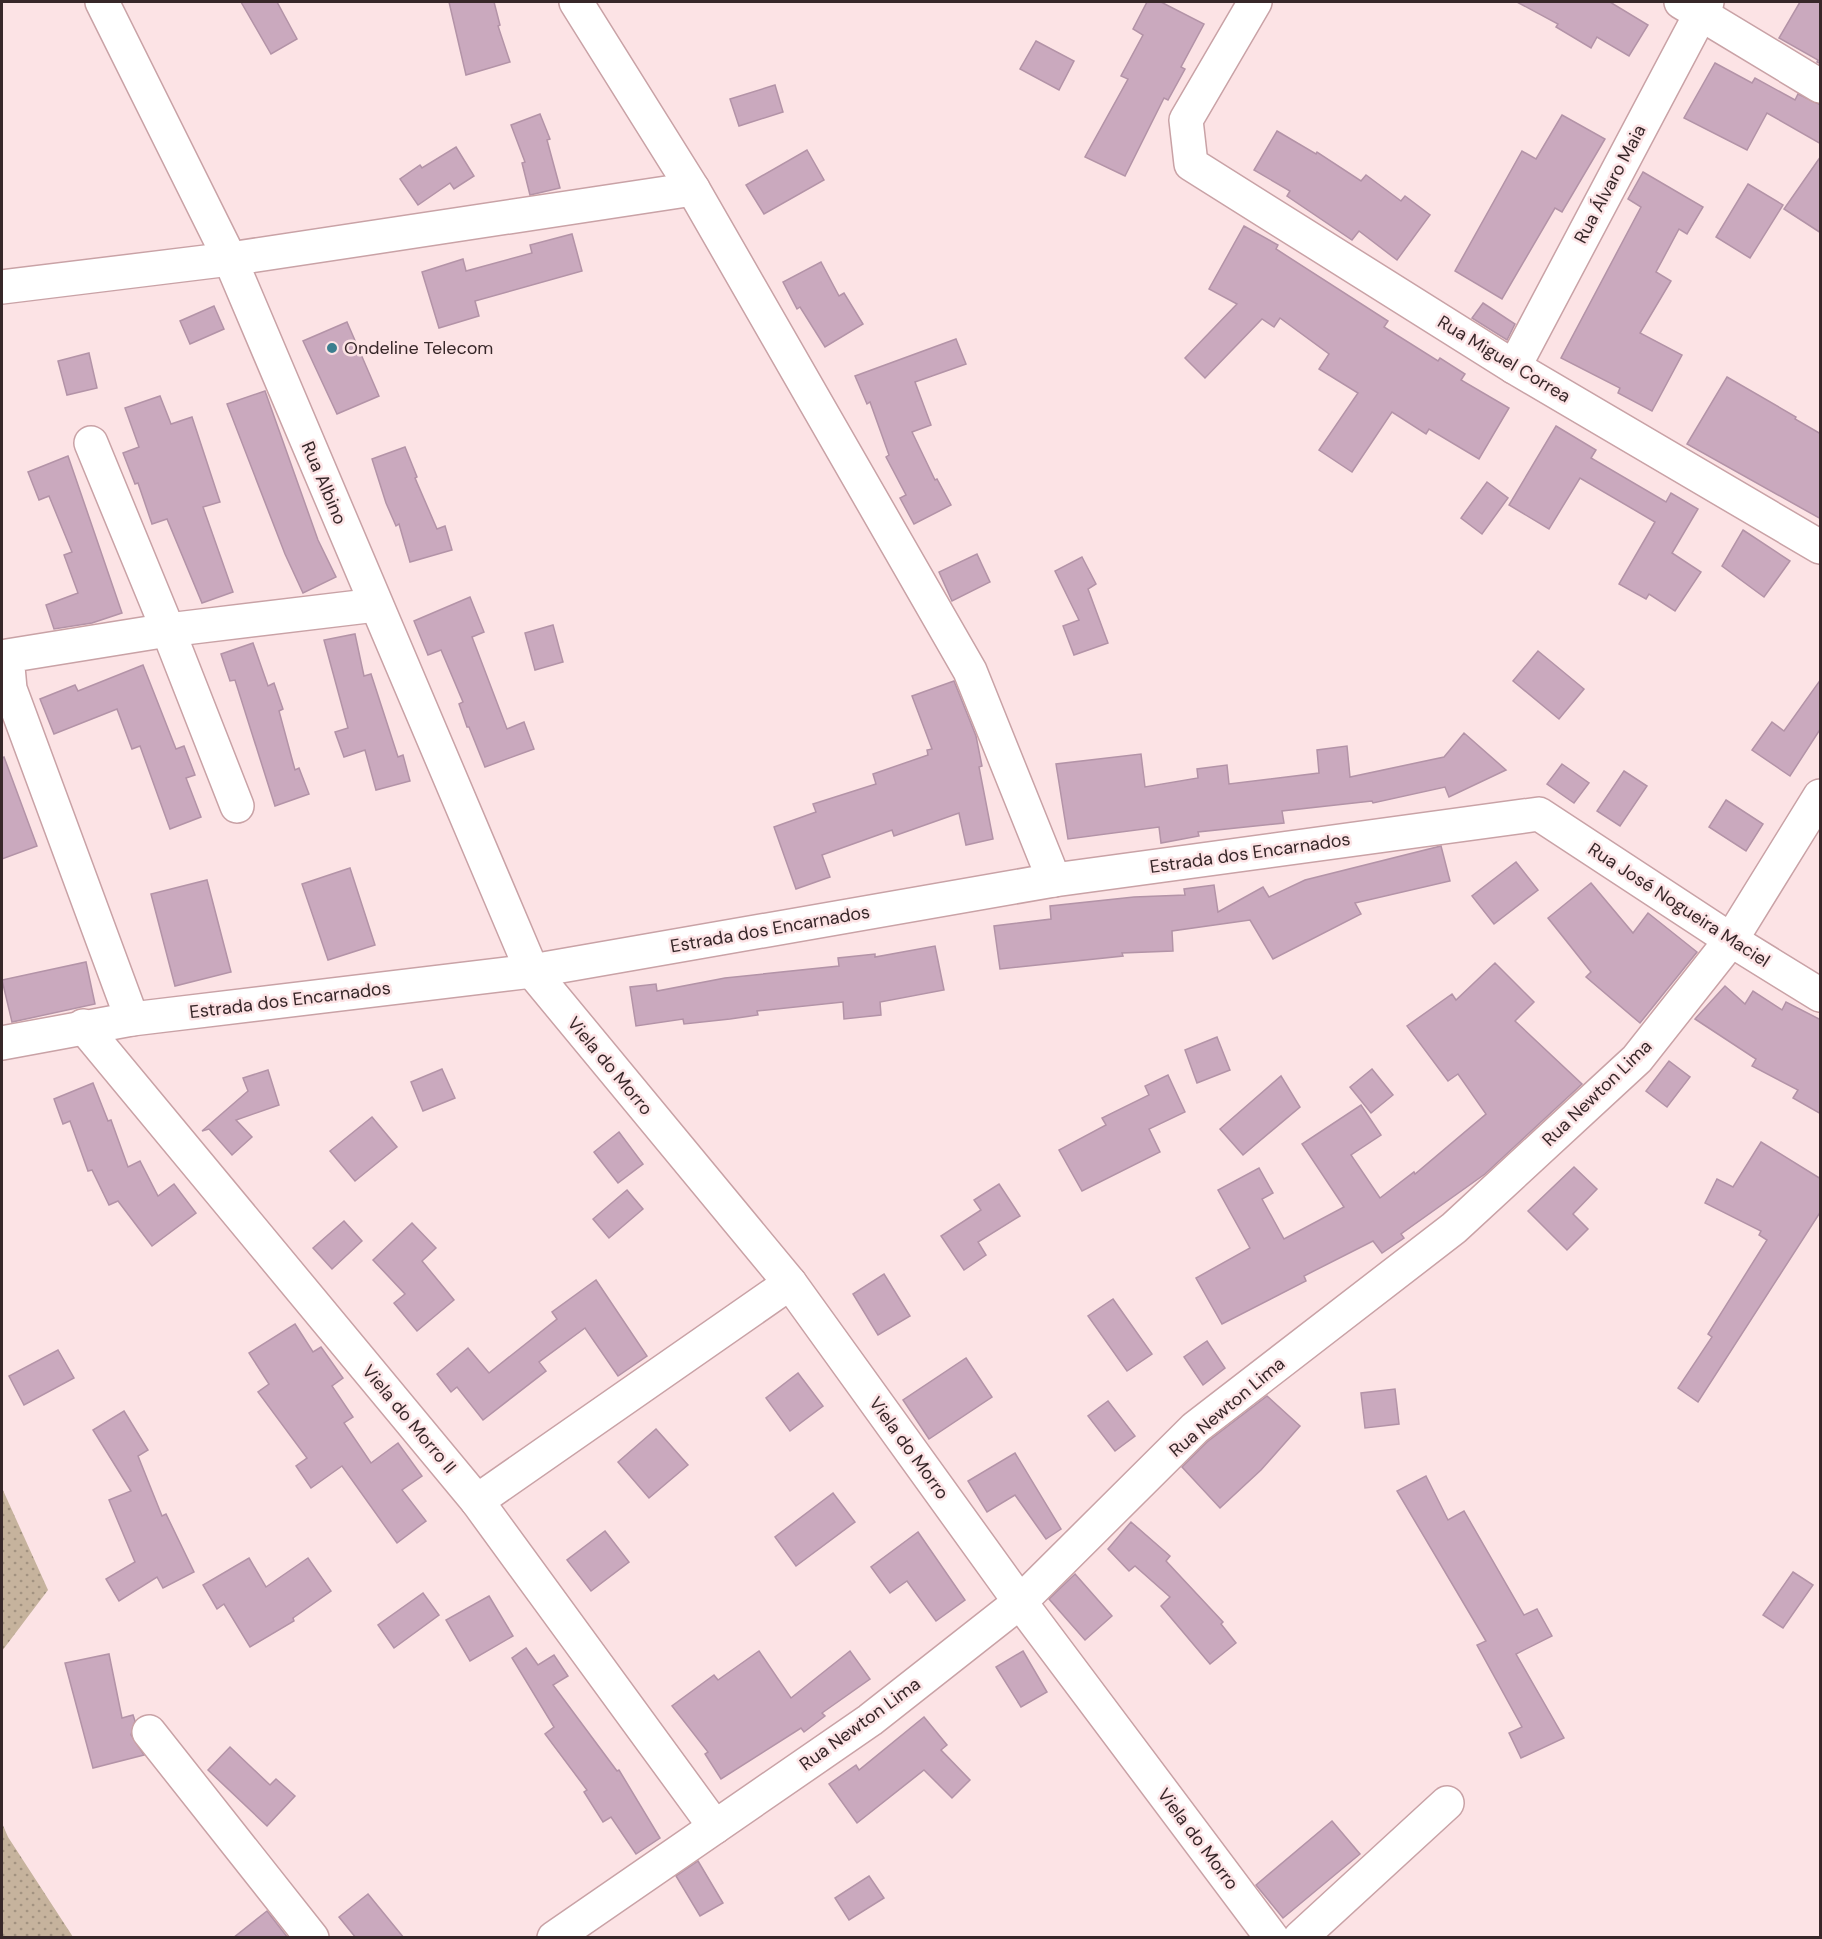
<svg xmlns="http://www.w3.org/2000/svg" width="1822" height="1939" font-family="'DM Sans',sans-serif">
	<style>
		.green { fill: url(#green-dots) }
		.building { fill: #caa9be; stroke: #b393a7; stroke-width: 1.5 }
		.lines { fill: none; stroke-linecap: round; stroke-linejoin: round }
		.minor-casing { stroke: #c9a2a6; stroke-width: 36 }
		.minor { stroke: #fff; stroke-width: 33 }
		.poi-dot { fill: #3c7e8f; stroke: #fce3e5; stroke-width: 2 }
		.labels { text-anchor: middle; stroke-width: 5; stroke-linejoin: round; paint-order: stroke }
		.street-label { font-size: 18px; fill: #372729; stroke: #fce3e5 }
		.poi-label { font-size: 18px; fill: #372729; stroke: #fce3e5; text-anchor: start }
	</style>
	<defs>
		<pattern id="green-dots" width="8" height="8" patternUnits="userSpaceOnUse" patternTransform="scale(1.5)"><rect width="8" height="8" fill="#c6b39d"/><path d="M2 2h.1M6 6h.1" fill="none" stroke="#a29280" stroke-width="1.8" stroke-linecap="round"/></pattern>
	</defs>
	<rect width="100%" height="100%" fill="#fce3e5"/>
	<g class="green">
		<polygon points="2,1488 48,1590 2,1651"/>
		<polygon points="2,1823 8,1837 73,1937 2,1937"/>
	</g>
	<g class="building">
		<polygon points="241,2 277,2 297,39 271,54"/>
		<polygon points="449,2 494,2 500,25 498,26 510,62 466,75"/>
		<polygon points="1147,2 1161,2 1204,24 1181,67 1185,69 1168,100 1164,98 1125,176 1085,157 1128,79 1121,76 1143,35 1133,29"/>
		<polygon points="1517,2 1610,2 1648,25 1629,56 1597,37 1591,48 1556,27 1558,24"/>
		<polygon points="1800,2 1821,2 1821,64 1817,62 1818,60 1779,38"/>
		<polygon points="1036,41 1074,61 1059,90 1020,69"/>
		<polygon points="1715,63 1752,83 1755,78 1795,100 1798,94 1821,105 1821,144 1767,113 1747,150 1684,118"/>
		<polygon points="775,85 783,112 739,126 730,99"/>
		<polygon points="540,114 550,139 547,140 560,188 530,195 522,163 525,162 511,125"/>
		<polygon points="1562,115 1605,139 1562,212 1555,208 1502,299 1455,271 1522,151 1536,159"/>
		<polygon points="1277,131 1316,154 1317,152 1361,181 1366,175 1401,201 1405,196 1430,215 1397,260 1359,231 1352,240 1287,196 1290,191 1254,170"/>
		<polygon points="456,147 474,176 454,189 450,183 418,205 400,179 420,165 422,168"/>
		<polygon points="807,150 824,180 764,214 746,185"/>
		<polygon points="1821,156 1821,233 1784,209"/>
		<polygon points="1643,172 1703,207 1687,234 1679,229 1656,272 1671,281 1640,333 1682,355 1652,411 1618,393 1620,388 1561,358 1641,207 1628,199"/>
		<polygon points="1748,184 1783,205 1750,258 1716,237"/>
		<polygon points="1244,226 1278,245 1276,249 1388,321 1384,327 1438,361 1440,358 1465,374 1461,380 1509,408 1479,459 1429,429 1426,434 1392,412 1352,472 1319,450 1358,393 1319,369 1329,354 1280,318 1274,327 1262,319 1205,378 1185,358 1237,304 1209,289"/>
		<polygon points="572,234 582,271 475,301 479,316 439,328 422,272 463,259 466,271 532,253 530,245"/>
		<polygon points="821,262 839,296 844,293 863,324 825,347 800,307 797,309 783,282"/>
		<polygon points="1483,303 1515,324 1507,340 1472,318"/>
		<polygon points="214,306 224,329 190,344 180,321"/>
		<polygon points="347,322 379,396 337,414 303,341"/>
		<polygon points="956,339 966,364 915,382 931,425 912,432 935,480 937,479 951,505 914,524 900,498 906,495 886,457 889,455 870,402 867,404 855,376"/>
		<polygon points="89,353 97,388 67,395 58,361"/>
		<polygon points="1727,377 1796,417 1795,419 1821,434 1821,519 1687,444"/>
		<polygon points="265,391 318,540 336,577 303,593 285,554 227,404"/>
		<polygon points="160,396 171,424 192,417 220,502 203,507 233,592 202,603 167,519 152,524 138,483 135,484 123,453 139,447 125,408"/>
		<polygon points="1556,426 1596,450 1591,458 1666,502 1671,493 1698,509 1672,553 1701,572 1675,611 1649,594 1646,599 1619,584 1655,522 1580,478 1549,529 1509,505"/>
		<polygon points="405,447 417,477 415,478 437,529 445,526 452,550 410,562 399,524 396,526 386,503 372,459"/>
		<polygon points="68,456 122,613 92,623 54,629 46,605 78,593 64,555 72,552 49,496 39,500 28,472"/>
		<polygon points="1487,482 1508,498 1482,534 1461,518"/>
		<polygon points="1743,530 1790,561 1764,597 1722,566"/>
		<polygon points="977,554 990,582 952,601 939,572"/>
		<polygon points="1082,557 1096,584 1088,589 1108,643 1074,655 1063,626 1079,620 1055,571"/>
		<polygon points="470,597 484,632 472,637 507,729 524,722 534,749 485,767 469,727 467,727 459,704 463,702 441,650 428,655 414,621"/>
		<polygon points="553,625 563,662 535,670 525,633"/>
		<polygon points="355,634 364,676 371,674 398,757 403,755 410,781 376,790 365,750 344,757 335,732 348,728 324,640"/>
		<polygon points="253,643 268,686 274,683 283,709 279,711 295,770 299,768 309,794 275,806 235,680 230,681 221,654"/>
		<polygon points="1538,651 1584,689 1559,719 1513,681"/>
		<polygon points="143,665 176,749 184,746 195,775 186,778 201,817 170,829 140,746 132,749 117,709 54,734 40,699 75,685 78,691"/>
		<polygon points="1821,679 1821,728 1790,776 1752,750 1772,722 1784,731"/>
		<polygon points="954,681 976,736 982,766 979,767 993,839 966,845 959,813 894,836 892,830 822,855 830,877 796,889 774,827 816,812 813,804 876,784 873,774 928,755 927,750 932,749 912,696"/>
		<polygon points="1464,733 1506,770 1449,797 1445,787 1373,803 1372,801 1282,811 1284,823 1198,832 1199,836 1161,843 1159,827 1068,839 1056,764 1141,754 1145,787 1198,778 1197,769 1227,765 1229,784 1319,773 1317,750 1347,746 1350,777 1444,757"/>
		<polygon points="4,757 37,846 2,859 2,758"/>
		<polygon points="1562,764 1589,783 1574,803 1547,784"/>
		<polygon points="1624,771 1647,786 1620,826 1597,811"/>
		<polygon points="1726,800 1763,824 1746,851 1709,827"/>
		<polygon points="1441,846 1450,881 1355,903 1361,914 1273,959 1250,920 1172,931 1173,951 1122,953 1123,956 1000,969 994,926 1051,919 1050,906 1134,897 1185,895 1184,889 1214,885 1218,912 1263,887 1269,897 1305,880"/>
		<polygon points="1516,862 1538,890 1494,924 1472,896"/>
		<polygon points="350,868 375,945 328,960 302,884"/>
		<polygon points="207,880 231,972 175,986 151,894"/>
		<polygon points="1591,883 1633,933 1648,913 1697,952 1640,1023 1586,977 1591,972 1548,918"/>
		<polygon points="935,946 944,990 880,1002 881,1015 844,1019 843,1002 757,1011 758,1015 730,1019 684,1024 683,1019 636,1026 630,987 656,984 657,991 725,978 839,966 838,958 875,954 875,957"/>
		<polygon points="86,962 95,1004 12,1022 2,980"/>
		<polygon points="1495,963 1534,1002 1515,1021 1582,1084 1485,1174 1401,1234 1404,1238 1382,1253 1373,1241 1304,1276 1306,1281 1222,1324 1196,1278 1250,1248 1218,1190 1259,1168 1273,1193 1262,1199 1284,1239 1344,1207 1302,1144 1361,1105 1381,1135 1351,1155 1380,1198 1414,1172 1415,1174 1486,1114 1458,1074 1448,1081 1407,1026 1452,994 1456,1000"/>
		<polygon points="1725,986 1745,1004 1753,991 1782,1010 1786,1002 1821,1020 1821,1114 1793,1098 1798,1090 1752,1066 1756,1059 1695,1019"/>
		<polygon points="1217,1037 1230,1070 1197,1083 1185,1050"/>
		<polygon points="1669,1061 1690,1077 1667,1107 1646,1091"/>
		<polygon points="442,1069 455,1098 423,1111 411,1082"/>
		<polygon points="1372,1069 1393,1095 1371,1113 1350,1087"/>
		<polygon points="268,1070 279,1105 236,1120 252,1137 232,1155 209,1129 202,1131 248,1091 243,1078"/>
		<polygon points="1168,1075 1185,1112 1149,1129 1160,1152 1082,1191 1059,1150 1106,1125 1102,1118 1149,1095 1145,1086"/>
		<polygon points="1281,1076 1300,1107 1243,1155 1220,1129"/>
		<polygon points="93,1083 108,1121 111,1120 128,1167 140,1161 158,1196 174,1184 196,1213 152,1246 118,1201 109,1205 92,1170 88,1171 70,1121 63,1124 54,1099"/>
		<polygon points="372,1117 397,1147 355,1181 330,1151"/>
		<polygon points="619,1132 643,1164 618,1183 594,1152"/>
		<polygon points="1761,1142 1821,1179 1821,1211 1698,1402 1678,1388 1712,1337 1708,1334 1767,1240 1759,1235 1761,1231 1705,1203 1717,1179 1733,1187"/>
		<polygon points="1574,1167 1597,1189 1573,1214 1588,1229 1567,1250 1528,1211"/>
		<polygon points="999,1184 1020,1216 978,1242 986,1255 964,1270 941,1236 981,1210 974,1200"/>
		<polygon points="627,1190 643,1209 609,1238 593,1219"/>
		<polygon points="344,1221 362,1241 332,1269 313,1248"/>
		<polygon points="412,1223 436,1248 422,1261 454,1300 417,1331 394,1303 405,1294 373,1260"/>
		<polygon points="884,1274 910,1316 878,1335 853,1294"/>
		<polygon points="596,1280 647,1356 618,1376 585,1328 539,1362 546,1371 483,1420 457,1387 451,1392 437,1374 468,1348 489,1373 557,1319 552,1312"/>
		<polygon points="1113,1299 1152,1354 1127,1371 1088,1316"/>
		<polygon points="295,1324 313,1352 321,1347 343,1378 332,1386 353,1417 344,1423 371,1463 398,1443 422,1476 402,1490 426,1521 397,1543 342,1466 311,1488 296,1466 307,1458 258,1392 269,1384 249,1353"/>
		<polygon points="1207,1341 1225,1368 1203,1385 1184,1357"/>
		<polygon points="58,1350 74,1378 24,1405 9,1376"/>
		<polygon points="966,1358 992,1397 929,1439 903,1400"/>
		<polygon points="798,1373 823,1406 790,1431 766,1398"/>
		<polygon points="1395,1389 1399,1424 1365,1428 1361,1393"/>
		<polygon points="1267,1396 1300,1426 1261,1470 1220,1508 1182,1467 1207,1442"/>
		<polygon points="1108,1401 1135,1436 1115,1451 1088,1416"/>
		<polygon points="124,1411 148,1450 138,1456 162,1516 166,1514 194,1572 163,1588 157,1577 119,1601 106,1579 135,1562 109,1500 131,1491 93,1430"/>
		<polygon points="656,1429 688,1465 649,1498 618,1462"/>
		<polygon points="1015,1453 1061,1529 1046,1539 1015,1495 987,1512 968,1481"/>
		<polygon points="1426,1476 1448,1520 1464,1511 1524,1615 1537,1609 1552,1636 1516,1654 1564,1738 1521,1758 1509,1733 1522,1727 1477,1645 1486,1641 1397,1491"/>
		<polygon points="833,1493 855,1522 796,1566 775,1537"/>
		<polygon points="1131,1522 1170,1556 1166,1561 1223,1622 1221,1624 1236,1643 1210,1664 1161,1606 1170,1597 1135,1566 1129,1571 1108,1549"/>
		<polygon points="605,1531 629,1562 591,1591 567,1560"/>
		<polygon points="918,1532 965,1600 936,1621 907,1581 890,1593 871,1567"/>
		<polygon points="249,1558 266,1587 308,1558 331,1591 293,1618 294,1621 250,1647 224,1604 217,1609 203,1585"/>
		<polygon points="1793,1572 1813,1585 1783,1628 1763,1615"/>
		<polygon points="1075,1574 1112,1616 1085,1640 1049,1599"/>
		<polygon points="423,1593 439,1615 394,1648 378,1625"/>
		<polygon points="489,1596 513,1636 470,1661 446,1620"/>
		<polygon points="526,1648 538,1665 554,1655 568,1676 553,1685 617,1771 619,1770 660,1838 636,1854 611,1817 603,1822 584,1792 587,1790 545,1734 554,1727 512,1658"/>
		<polygon points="759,1651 791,1698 850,1651 870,1679 822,1713 825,1716 804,1732 801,1728 721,1779 705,1754 708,1752 672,1706 714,1675 718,1680"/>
		<polygon points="1023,1651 1047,1692 1021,1707 996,1667"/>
		<polygon points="109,1654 122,1718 133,1715 135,1721 131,1735 144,1755 93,1768 65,1663"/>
		<polygon points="924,1717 947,1745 941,1750 970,1780 952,1798 924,1770 857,1823 829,1784 856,1765 859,1770"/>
		<polygon points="230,1747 270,1785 276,1779 295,1796 267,1826 208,1770"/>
		<polygon points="1332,1821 1360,1854 1283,1918 1256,1885"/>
		<polygon points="698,1861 723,1903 700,1916 676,1876"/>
		<polygon points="869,1876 884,1898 849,1920 835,1898"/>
		<polygon points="368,1894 404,1938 356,1938 339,1917"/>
		<polygon points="267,1911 288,1938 233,1938"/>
	</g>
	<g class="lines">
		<g class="minor-casing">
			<g id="minor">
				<polyline points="102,2 230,259 532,971 790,1283 1020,1602 1272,1938"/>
				<polyline points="576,2 693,189 970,671 1054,880"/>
				<polyline points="1255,2 1186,120 1191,164 1514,367 1820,547"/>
				<polyline points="1681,2 1820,86"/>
				<polyline points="2,287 230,259 693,189"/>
				<polyline points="1514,367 1707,2"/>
				<polyline points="91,443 168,630 237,806"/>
				<polyline points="132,1019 10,689 7,656 168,630 376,605"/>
				<polyline points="83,1026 477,1501 715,1827"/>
				<polyline points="2,1043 132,1019 532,971 1054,880 1539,814 1731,940 1820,995"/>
				<polyline points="477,1501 790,1283"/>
				<polyline points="149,1732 312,1938"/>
				<polyline points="554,1938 870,1720 1020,1602 1195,1428 1454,1228 1637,1059 1731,940 1820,796"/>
				<polyline points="1300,1938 1447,1803"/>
			</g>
		</g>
		<use href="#minor" class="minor"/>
	</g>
	<circle class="poi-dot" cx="332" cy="348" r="6"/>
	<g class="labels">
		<g class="street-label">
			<text transform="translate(1610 184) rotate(-62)" y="6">Rua Álvaro Maia</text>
			<text transform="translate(1504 359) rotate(31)" y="6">Rua Miguel Correa</text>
			<text transform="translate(324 483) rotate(67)" y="6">Rua Albino</text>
			<text transform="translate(1250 853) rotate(-8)" y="6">Estrada dos Encarnados</text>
			<text transform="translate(1679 905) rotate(33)" y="6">Rua José Nogueira Maciel</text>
			<text transform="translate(770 929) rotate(-10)" y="6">Estrada dos Encarnados</text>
			<text transform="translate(290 1000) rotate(-7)" y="6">Estrada dos Encarnados</text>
			<text transform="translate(610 1066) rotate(50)" y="6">Viela do Morro</text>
			<text transform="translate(1597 1093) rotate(-44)" y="6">Rua Newton Lima</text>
			<text transform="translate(1227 1407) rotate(-40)" y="6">Rua Newton Lima</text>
			<text transform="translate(409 1419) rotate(50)" y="6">Viela do Morro II</text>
			<text transform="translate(909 1448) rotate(54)" y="6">Viela do Morro</text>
			<text transform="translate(860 1724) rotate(-36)" y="6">Rua Newton Lima</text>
			<text transform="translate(1198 1839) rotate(53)" y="6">Viela do Morro</text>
		</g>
		<g class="poi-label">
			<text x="344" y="354">Ondeline Telecom</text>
		</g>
	</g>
	<rect width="1822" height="1939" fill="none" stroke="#372729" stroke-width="6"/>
</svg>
